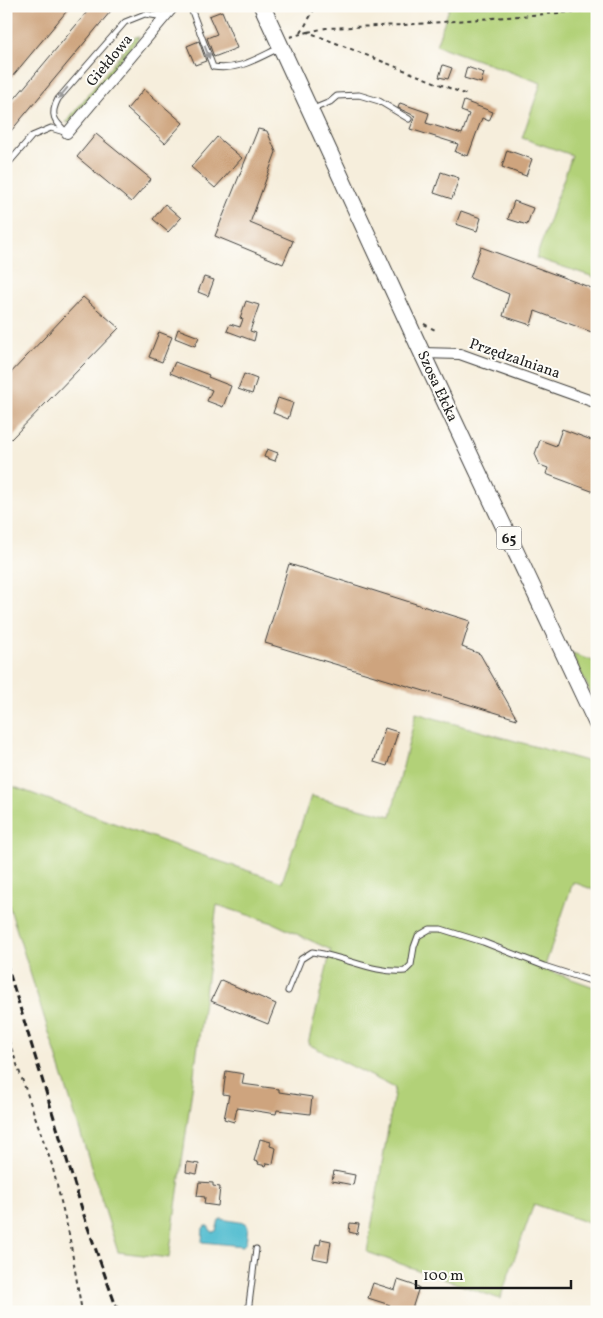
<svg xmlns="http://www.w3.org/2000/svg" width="603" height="1318" font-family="Vollkorn,serif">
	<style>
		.green { fill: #b2d178; stroke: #67764a }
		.water { fill: #53bdd0; stroke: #386c76 }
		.building { fill: #cea47e }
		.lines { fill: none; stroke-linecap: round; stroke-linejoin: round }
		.service-casing { stroke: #3d3c39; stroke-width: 7 }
		.minor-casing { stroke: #3d3c39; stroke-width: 12 }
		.primary-casing { stroke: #3d3c39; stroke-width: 18 }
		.path { stroke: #3d3c39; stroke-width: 2; stroke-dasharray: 4 4; stroke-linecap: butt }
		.service { stroke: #fff; stroke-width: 5 }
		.minor { stroke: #fff; stroke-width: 10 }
		.primary { stroke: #fff; stroke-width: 16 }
		.rail { stroke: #1c1c1c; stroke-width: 3; stroke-dasharray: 8 4; stroke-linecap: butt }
		.oneway { fill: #999 }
		.labels { text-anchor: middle; stroke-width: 4; stroke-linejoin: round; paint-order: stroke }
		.shield { fill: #fdfcf7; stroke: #605f5e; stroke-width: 1 }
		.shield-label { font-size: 14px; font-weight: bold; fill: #1c1c1c }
		.street-label { font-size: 15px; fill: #1c1c1c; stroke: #fdfcf7 }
	</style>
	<rect width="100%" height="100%" fill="#fdfcf7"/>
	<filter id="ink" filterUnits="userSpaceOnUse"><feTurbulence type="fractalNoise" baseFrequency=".02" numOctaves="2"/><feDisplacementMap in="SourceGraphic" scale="10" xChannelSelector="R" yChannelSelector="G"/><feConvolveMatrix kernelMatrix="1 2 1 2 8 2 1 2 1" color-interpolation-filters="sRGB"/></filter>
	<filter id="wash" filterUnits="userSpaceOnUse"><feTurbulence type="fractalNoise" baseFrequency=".0096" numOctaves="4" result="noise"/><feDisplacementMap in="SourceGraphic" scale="20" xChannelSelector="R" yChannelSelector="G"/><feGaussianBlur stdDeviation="1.12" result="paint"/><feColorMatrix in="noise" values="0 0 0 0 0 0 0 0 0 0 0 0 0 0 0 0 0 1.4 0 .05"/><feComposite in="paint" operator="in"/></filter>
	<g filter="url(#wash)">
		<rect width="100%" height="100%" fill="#f6eedc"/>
		<g class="green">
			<polygon points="450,6 597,6 597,278 536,258 572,155 522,138 541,83 436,45"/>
			<polygon points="139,36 138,39 69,123 66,122 135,37"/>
			<polygon points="572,654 597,662 597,706"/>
			<polygon points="416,713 597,764 597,891 573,882 544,969 597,988 597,1226 534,1204 500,1299 367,1252 395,1088 308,1044 331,950 273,923 217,905 169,1258 118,1252 6,896 6,784 210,858 282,882 311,796 391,816"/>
		</g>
		<polygon class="water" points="221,1219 245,1223 248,1226 246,1243 243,1246 202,1242 203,1228 205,1226 208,1226 212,1232 216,1231 219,1220"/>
		<g id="blocks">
			<g class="building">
				<polygon points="6,6 71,6 6,84"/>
				<polygon points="92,6 115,6 6,137 6,109"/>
				<polygon points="222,11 237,48 214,57 207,38 217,34 209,16"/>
				<polygon points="199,41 206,61 195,65 187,46"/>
				<polygon points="443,65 452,68 448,79 439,77"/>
				<polygon points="467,67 484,73 481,83 464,78"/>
				<polygon points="144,89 183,123 165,143 127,109"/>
				<polygon points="464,101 493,112 489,121 482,118 468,156 455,152 458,144 410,129 415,116 398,108 400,103 429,113 426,123 462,134 469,114 461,111"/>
				<polygon points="258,129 267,131 276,152 250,223 293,241 283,264 215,236"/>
				<polygon points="96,134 151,179 131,202 77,157"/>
				<polygon points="217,137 242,158 215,188 191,167"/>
				<polygon points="507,150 532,159 526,176 502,167"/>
				<polygon points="441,172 459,178 452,199 434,193"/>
				<polygon points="514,201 533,208 527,225 508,219"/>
				<polygon points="165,204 181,218 168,232 153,219"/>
				<polygon points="461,211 481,218 477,231 456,224"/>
				<polygon points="481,247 597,290 597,334 535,311 531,325 503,316 509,294 470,278"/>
				<polygon points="204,277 214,280 208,296 198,292"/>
				<polygon points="83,297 119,328 11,439 6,435 6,378"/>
				<polygon points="246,301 259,305 250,331 256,333 254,341 227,331 230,324 240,327 243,319 240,318"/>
				<polygon points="178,329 199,337 195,346 175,338"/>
				<polygon points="159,332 172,337 162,362 149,357"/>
				<polygon points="175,362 209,375 208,377 231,386 223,407 207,401 212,390 170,373"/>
				<polygon points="244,374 257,379 252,394 238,389"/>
				<polygon points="278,398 293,403 288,419 273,413"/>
				<polygon points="562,429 597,442 597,493 546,474 548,468 540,465 535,454 540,440 556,446"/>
				<polygon points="267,449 278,453 275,461 264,457"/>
				<polygon points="289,564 470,621 462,647 480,654 517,719 265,643"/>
				<polygon points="385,728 398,732 387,766 374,762"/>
				<polygon points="221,980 276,1004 268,1024 211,1001"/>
				<polygon points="226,1071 244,1074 242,1084 279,1089 279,1092 312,1097 310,1114 277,1110 276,1114 237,1108 234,1122 224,1119 229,1095 223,1094"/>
				<polygon points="260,1139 271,1142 270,1146 276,1148 273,1164 267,1163 266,1166 258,1164 259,1162 254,1161"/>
				<polygon points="187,1162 199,1164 197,1174 186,1172"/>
				<polygon points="334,1171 355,1175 353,1185 332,1181"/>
				<polygon points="199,1182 213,1183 213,1186 220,1187 218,1206 204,1204 205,1197 197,1196"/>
				<polygon points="350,1223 359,1224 357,1234 349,1232"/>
				<polygon points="321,1239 331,1241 328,1261 313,1258 316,1244 320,1245"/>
				<polygon points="398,1280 419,1287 411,1312 394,1312 395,1309 389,1307 390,1305 368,1298 373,1283 395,1290"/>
			</g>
		</g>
	</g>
	<g filter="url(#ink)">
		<use href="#blocks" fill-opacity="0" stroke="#3d3c39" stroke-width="1"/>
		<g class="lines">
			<g class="service-casing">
				<g id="service">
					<polyline points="151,6 162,16"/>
					<path d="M190,6L213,67C238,71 256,59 279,48"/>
					<polyline points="313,109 330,102 337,96 359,95 379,101 409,119"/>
					<path d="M67,133C55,121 49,116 58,99L125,22L145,14L164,17"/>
					<polyline points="6,166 32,136 51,128 64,132"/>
					<path d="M288,991L301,959L312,952C343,956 375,974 405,971L411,965L414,947L418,936L430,929H441L483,942L544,966L597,983"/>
					<polyline points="248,1312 256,1249"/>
				</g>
			</g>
			<g class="minor-casing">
				<g id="minor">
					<polyline points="67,133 174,6"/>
					<polyline points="422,353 460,354 597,403"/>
				</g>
			</g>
			<g class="primary-casing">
				<polyline id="primary" points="262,6 422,353 597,724"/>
			</g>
			<g class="path">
				<polyline points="308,32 326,28 403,25 597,10"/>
				<polyline points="301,33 316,6"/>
				<polyline points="290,37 308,32 467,95"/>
				<polyline points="424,324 435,330"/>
				<polyline points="6,1033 52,1165 69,1234 82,1312"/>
			</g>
			<use href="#service" class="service"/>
			<use href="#minor" class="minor"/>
			<use href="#primary" class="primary"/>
			<polyline class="rail" points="6,962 87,1225 118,1312"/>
		</g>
		<defs><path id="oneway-solid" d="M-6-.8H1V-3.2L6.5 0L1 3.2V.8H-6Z" transform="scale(1.25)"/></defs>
		<g class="oneway">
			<use href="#oneway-solid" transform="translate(207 52) rotate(69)"/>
			<use href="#oneway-solid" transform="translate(63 93) rotate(130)"/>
		</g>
	</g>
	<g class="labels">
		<rect class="shield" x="496.5" y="526.5" width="25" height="23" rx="4"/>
		<g class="shield-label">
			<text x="509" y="543">65</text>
		</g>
		<g class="street-label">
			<text transform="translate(109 60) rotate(-50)" y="5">Giełdowa</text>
			<text transform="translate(515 358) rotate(19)" y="5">Przędzalniana</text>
			<text transform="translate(438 386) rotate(65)" y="5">Szosa Ełcka</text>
		</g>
	</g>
	<rect width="603" height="1318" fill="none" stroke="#fdfcf7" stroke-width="25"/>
	<path d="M416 1280v8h155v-8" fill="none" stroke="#1c1c1c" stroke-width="2.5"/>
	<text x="423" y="1280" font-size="15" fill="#1c1c1c" stroke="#fdfcf7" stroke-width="4" paint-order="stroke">100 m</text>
</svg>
